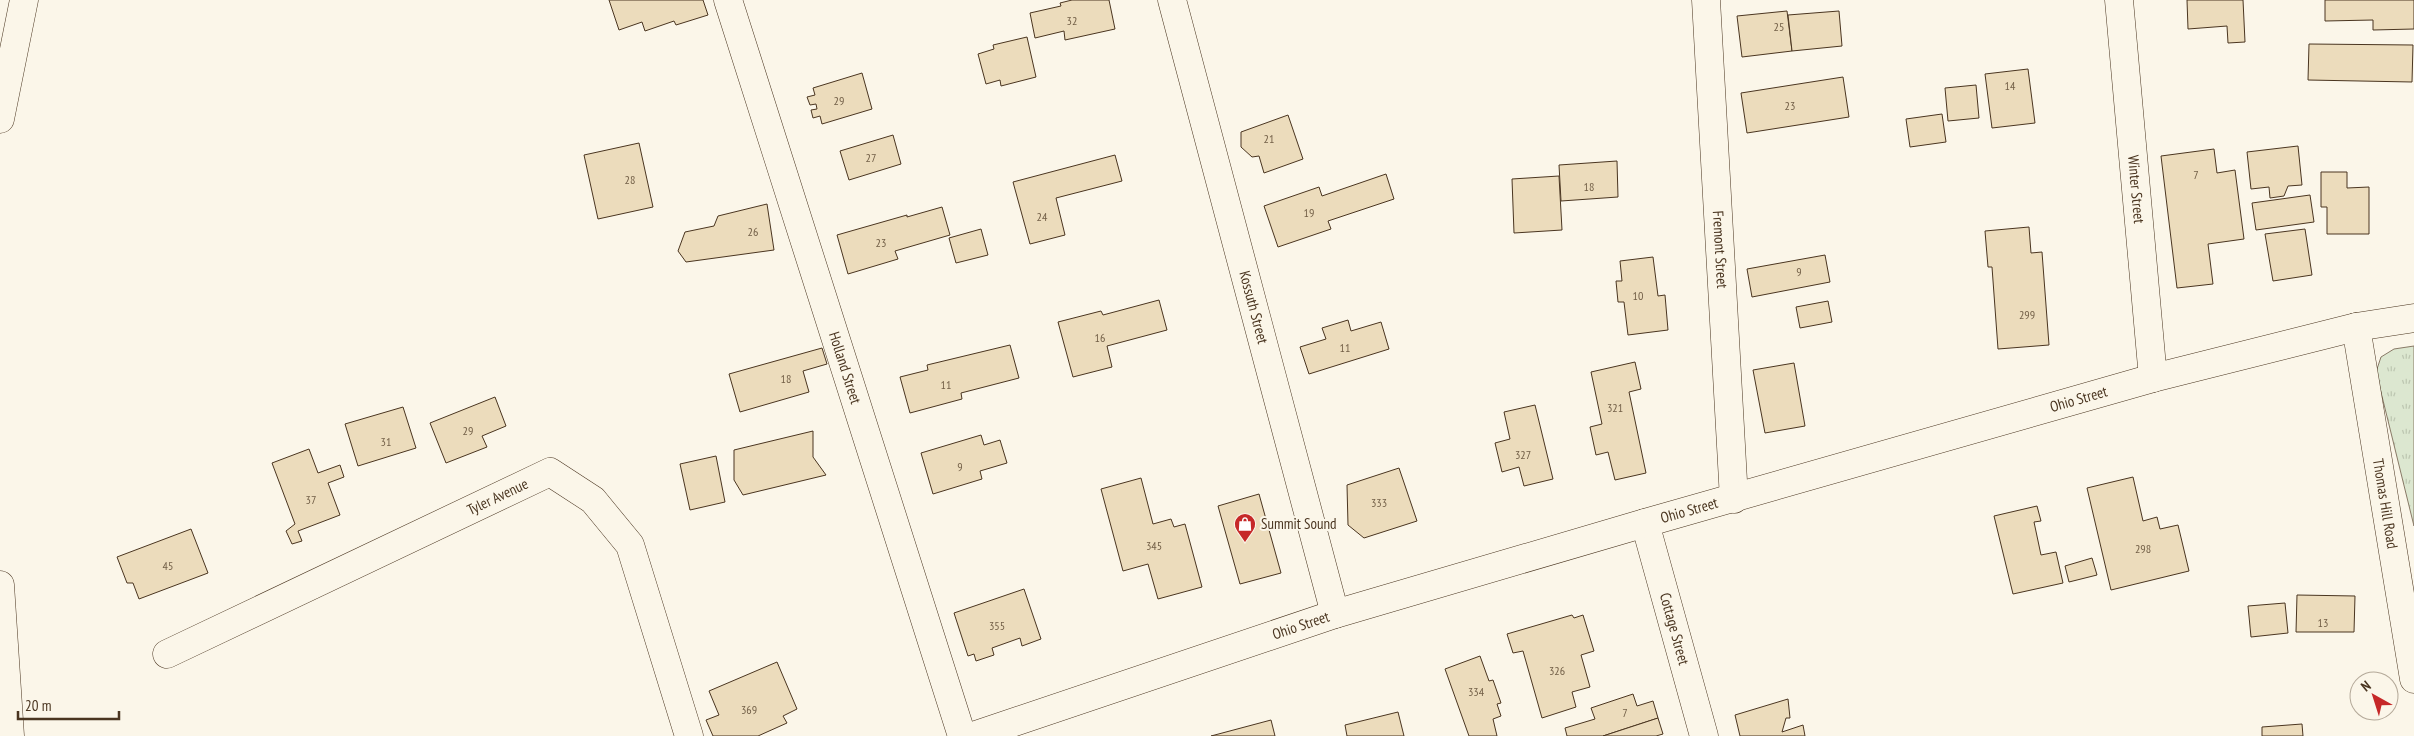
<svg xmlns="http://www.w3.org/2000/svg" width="2414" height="736" font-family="'PT Sans Narrow',sans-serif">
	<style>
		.grass { fill: url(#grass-tufts); stroke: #887966 }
		.building { fill: #ecdcbc; stroke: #4a3520 }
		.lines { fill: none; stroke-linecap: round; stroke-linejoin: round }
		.street-casing { stroke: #4a3520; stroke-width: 29 }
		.secondary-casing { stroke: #4a3520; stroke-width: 29 }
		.street { stroke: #fbf6e9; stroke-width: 28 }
		.secondary { stroke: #fbf6e9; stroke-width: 28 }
		.labels { text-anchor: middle; stroke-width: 4; stroke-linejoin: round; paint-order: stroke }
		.number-label { font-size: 12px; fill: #725f47 }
		.street-label { font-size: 15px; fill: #4a3520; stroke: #fbf6e9 }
		.poi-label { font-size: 15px; fill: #4a3520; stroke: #fbf6e9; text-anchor: start }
	</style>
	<defs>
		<pattern id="grass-tufts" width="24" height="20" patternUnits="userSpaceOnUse" patternTransform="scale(1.25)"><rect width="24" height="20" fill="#dce7d0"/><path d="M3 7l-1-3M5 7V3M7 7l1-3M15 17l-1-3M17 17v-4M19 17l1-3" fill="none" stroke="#bec7b2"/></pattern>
	</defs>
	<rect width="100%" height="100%" fill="#fbf6e9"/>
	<polygon class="grass" points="2414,346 2414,526 2376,372 2381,357 2394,349"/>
	<g class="building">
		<polygon points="609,0 703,0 708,15 676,25 674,21 645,31 642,22 619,30"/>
		<polygon points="1072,0 1109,0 1115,29 1065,40 1064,31 1035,38 1030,13 1061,6 1060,3"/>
		<polygon points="2187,0 2243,0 2245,42 2228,43 2227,26 2188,29"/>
		<polygon points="2325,0 2414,0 2414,29 2373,30 2373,20 2325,21"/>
		<polygon points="1787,11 1792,51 1742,57 1737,16"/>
		<polygon points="1839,11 1842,46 1792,51 1788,15"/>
		<polygon points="1027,37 1036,77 1001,86 1000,80 986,84 978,54 994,49 993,45"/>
		<polygon points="2309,44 2413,45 2412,82 2308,80"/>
		<polygon points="2028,69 2035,123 1992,128 1985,74"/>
		<polygon points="862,73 872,109 822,124 820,116 813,118 811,110 817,109 816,104 810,105 807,97 815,95 813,88"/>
		<polygon points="1843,77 1849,117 1747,133 1741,93"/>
		<polygon points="1976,85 1979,118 1948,121 1945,88"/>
		<polygon points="1942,114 1946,142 1910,147 1906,119"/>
		<polygon points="1288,115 1303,159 1264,173 1259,156 1252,157 1241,147 1241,132"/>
		<polygon points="893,135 901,164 849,180 840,151"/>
		<polygon points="639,143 653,207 598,219 584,155"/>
		<polygon points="2298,146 2302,185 2288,186 2284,196 2270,198 2269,187 2251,189 2247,152"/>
		<polygon points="2214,149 2217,173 2235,170 2244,239 2208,244 2213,284 2177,288 2161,156"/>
		<polygon points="1115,155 1122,181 1056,198 1065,235 1030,244 1013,182"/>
		<polygon points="1617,161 1618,197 1561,201 1559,165"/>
		<polygon points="2321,172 2347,172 2347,188 2369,187 2369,234 2327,234 2327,207 2321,207"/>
		<polygon points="1386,174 1394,199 1328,221 1331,229 1278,247 1264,206 1319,187 1322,196"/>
		<polygon points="1559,176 1562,230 1514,233 1512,179"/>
		<polygon points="2310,195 2314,222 2256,230 2252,203"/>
		<polygon points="767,204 774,250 686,262 678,251 685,232 714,226 718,216"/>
		<polygon points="942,207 950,235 895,251 898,259 848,274 837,235 907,215 907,217"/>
		<polygon points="2029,227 2031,253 2042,252 2049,345 1998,349 1992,267 1988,267 1985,231"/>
		<polygon points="981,229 988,255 956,263 949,238"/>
		<polygon points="2305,229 2312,275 2273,281 2265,234"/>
		<polygon points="1825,255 1830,282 1752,297 1747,269"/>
		<polygon points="1653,257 1658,296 1665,295 1668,330 1628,335 1624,302 1618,302 1616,281 1622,281 1620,261"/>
		<polygon points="1159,300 1167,330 1107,346 1112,367 1073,377 1058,322 1101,311 1103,315"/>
		<polygon points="1828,301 1832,322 1800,328 1796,307"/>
		<polygon points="1348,320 1351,331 1381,322 1389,349 1309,374 1300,347 1326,339 1322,328"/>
		<polygon points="1010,345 1019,378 961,393 962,399 910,413 900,377 928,370 927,365"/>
		<polygon points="822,348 827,364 803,371 809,392 740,412 729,374"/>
		<polygon points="1635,362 1641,389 1629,392 1646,473 1615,480 1608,452 1596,455 1590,427 1602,424 1591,372"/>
		<polygon points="1794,363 1805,426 1765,433 1753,370"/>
		<polygon points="495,397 506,426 482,436 487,447 446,463 430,423"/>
		<polygon points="1535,405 1553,479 1524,486 1519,467 1502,472 1495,443 1510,439 1504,412"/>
		<polygon points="403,407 416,448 358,466 345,424"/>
		<polygon points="813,431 813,457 826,475 743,495 734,480 734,450"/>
		<polygon points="981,435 984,445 1000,440 1007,463 980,471 982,479 933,494 921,453"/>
		<polygon points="309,449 318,473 340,465 344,477 328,483 340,515 298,531 302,541 292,544 286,531 295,524 272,463"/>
		<polygon points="716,456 725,502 690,510 680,464"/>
		<polygon points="1399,468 1417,521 1364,538 1348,525 1347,485"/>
		<polygon points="2133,477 2143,521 2157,517 2160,529 2178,525 2189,571 2111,590 2087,488"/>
		<polygon points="1141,478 1153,524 1171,519 1174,527 1185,524 1202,587 1158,599 1148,564 1123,571 1101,489"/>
		<polygon points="1259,494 1281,573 1240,584 1218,506"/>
		<polygon points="2037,506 2041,521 2034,522 2041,555 2056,552 2063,583 2013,594 1994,516"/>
		<polygon points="191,529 208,573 139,599 133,583 127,583 117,557"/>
		<polygon points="2092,558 2097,575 2069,582 2065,566"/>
		<polygon points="1024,589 1041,639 1022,646 1020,638 992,648 994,655 976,661 974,654 968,656 954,613"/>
		<polygon points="2297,595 2355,596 2354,632 2296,632"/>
		<polygon points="2285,603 2288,633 2251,637 2248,606"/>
		<polygon points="1572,615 1574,618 1583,615 1594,651 1581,655 1590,687 1572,692 1576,707 1542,718 1523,651 1513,653 1507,634"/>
		<polygon points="1480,656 1489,681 1493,680 1501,703 1497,704 1501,716 1493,719 1497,736 1469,736 1445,669"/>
		<polygon points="777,662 797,709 783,716 787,723 758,736 713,736 706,720 719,715 709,691"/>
		<polygon points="1633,694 1637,706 1653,701 1658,718 1603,736 1567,736 1565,728 1595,719 1591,708"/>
		<polygon points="1788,699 1790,718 1786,718 1782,732 1803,725 1805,736 1740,736 1735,715"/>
		<polygon points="1398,712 1404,736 1347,736 1345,725"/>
		<polygon points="1658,718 1663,734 1656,736 1603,736"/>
		<polygon points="1271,720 1275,736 1211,736"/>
		<polygon points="2302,724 2303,736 2262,736 2262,727"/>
	</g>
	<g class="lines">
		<g class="street-casing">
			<g id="street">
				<path id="s1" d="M728,0L962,736"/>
				<path id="s2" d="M1172,0L1335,614"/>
				<path id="s3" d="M1706,0L1734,499"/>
				<path id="s4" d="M2119,0L2153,378"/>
				<path id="s5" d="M2356,327L2414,679"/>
				<path id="s6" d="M1645,523L1704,736"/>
				<path id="s7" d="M167,654L550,472L593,500L630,545L689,736"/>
			</g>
		</g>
		<g class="secondary-casing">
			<g id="secondary">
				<polyline points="0,119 24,0"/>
				<polyline points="0,585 10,736"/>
				<path id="s8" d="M973,736L1335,614L1645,523L2153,378L2356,327L2414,318"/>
			</g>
		</g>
		<use href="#street" class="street"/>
		<use href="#secondary" class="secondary"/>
	</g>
	<defs>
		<g id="shop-pin" transform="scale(1.125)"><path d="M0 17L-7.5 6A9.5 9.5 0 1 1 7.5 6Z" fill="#c62828" stroke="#fbf6e9"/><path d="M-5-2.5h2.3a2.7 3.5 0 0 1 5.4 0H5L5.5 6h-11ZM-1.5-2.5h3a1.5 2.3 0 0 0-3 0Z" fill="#fff"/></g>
	</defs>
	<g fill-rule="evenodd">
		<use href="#shop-pin" x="1245" y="524"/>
	</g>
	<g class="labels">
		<g class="number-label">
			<text x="1072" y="25">32</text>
			<text x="1779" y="31">25</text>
			<text x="2010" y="90">14</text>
			<text x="839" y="105">29</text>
			<text x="1790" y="110">23</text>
			<text x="1269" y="143">21</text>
			<text x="871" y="162">27</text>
			<text x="2196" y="179">7</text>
			<text x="630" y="184">28</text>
			<text x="1589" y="191">18</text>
			<text x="1309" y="217">19</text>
			<text x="1042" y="221">24</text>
			<text x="753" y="236">26</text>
			<text x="881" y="247">23</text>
			<text x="1799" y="276">9</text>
			<text x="1638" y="300">10</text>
			<text x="2027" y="319">299</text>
			<text x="1100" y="342">16</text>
			<text x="1345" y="352">11</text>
			<text x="786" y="383">18</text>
			<text x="946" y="389">11</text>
			<text x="1615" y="412">321</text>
			<text x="468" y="435">29</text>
			<text x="386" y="446">31</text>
			<text x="1523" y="459">327</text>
			<text x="960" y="471">9</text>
			<text x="311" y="504">37</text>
			<text x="1379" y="507">333</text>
			<text x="1154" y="550">345</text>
			<text x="2143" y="553">298</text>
			<text x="168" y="570">45</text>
			<text x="2323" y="627">13</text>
			<text x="997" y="630">355</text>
			<text x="1557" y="675">326</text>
			<text x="1476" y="696">334</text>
			<text x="749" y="714">369</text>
			<text x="1625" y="717">7</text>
		</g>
		<g class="street-label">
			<text dy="5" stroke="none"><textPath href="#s4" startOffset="190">Winter Street</textPath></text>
			<text dy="5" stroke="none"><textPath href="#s3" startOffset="250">Fremont Street</textPath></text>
			<text dy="5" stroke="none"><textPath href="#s2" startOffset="318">Kossuth Street</textPath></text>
			<text dy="5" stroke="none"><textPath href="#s1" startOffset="386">Holland Street</textPath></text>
			<text dy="5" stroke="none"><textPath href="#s8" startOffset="1156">Ohio Street</textPath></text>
			<text dy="5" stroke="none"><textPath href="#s7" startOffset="366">Tyler Avenue</textPath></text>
			<text dy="5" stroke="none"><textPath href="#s5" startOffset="179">Thomas Hill Road</textPath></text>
			<text dy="5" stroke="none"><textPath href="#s8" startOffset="751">Ohio Street</textPath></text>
			<text dy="5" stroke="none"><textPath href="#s8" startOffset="346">Ohio Street</textPath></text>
			<text dy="5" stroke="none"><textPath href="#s6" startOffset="110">Cottage Street</textPath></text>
		</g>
		<g class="poi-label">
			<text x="1261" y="529">Summit Sound</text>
		</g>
	</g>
	<g transform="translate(2374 696) rotate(321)"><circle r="24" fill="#fbf6e9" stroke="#b4a999"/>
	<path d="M0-4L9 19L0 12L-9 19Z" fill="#c62828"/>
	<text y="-8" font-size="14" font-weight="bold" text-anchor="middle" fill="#4a3520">N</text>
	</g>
	<path d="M18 711v8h101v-8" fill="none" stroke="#4a3520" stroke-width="2.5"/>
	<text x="25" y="711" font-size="15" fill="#4a3520" stroke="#fbf6e9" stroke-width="4" paint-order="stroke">20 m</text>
</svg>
